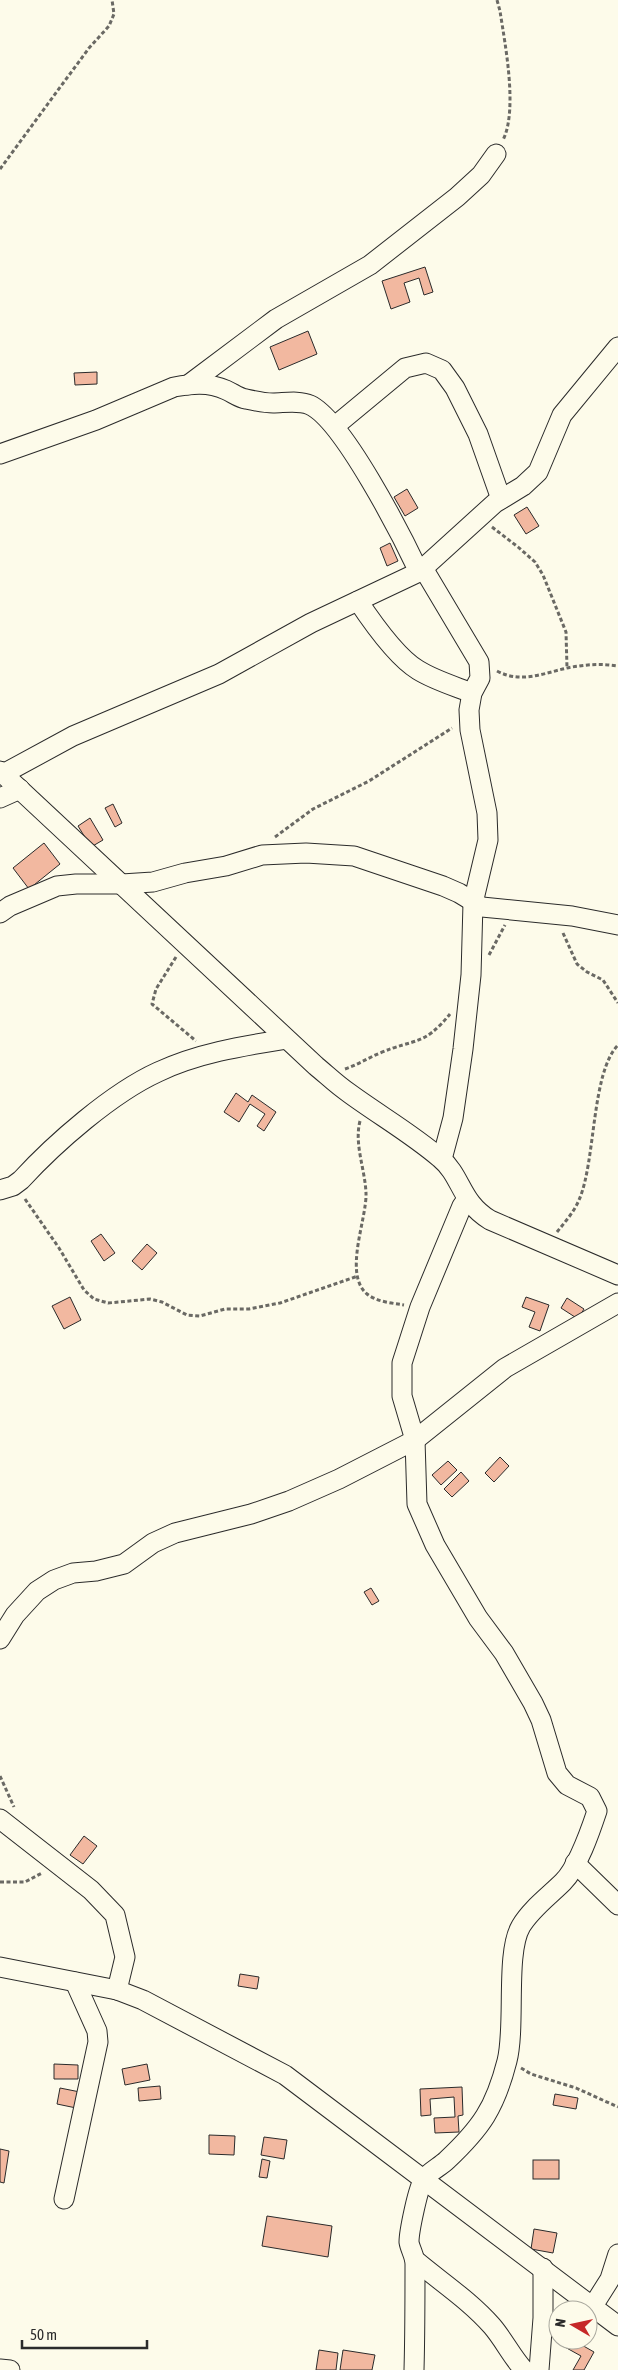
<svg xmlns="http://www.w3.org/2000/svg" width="618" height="2370" font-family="'Asap Condensed',sans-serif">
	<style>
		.building { fill: #f2b8a0; stroke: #2b2b2b }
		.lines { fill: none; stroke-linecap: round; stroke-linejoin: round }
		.minor-casing { stroke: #2b2b2b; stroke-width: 21 }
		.path { stroke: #6a6964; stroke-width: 3; stroke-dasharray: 4 2.5; stroke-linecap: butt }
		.minor { stroke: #fdfbea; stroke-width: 19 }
	</style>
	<rect width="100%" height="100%" fill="#fdfbea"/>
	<g class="building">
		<polygon points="425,267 433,292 424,295 419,278 404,283 410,302 391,309 382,281"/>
		<polygon points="308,331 317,354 279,370 270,347"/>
		<polygon points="97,372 97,384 75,385 74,373"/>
		<polygon points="407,489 418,508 405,516 394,497"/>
		<polygon points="527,507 539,526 526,534 514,515"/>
		<polygon points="390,543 398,561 387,566 380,548"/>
		<polygon points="113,804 122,823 115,827 105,808"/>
		<polygon points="90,818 103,840 91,847 78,826"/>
		<polygon points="44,843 60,864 29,889 13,868"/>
		<polygon points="236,1093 248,1102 252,1095 276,1112 264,1131 257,1126 265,1114 250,1104 239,1122 224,1112"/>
		<polygon points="101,1234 115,1253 104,1261 91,1241"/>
		<polygon points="147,1244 157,1253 142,1270 132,1261"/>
		<polygon points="70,1297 81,1320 64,1329 52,1306"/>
		<polygon points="526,1297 549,1305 540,1331 529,1327 535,1312 522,1307"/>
		<polygon points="567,1298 584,1309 578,1319 561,1308"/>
		<polygon points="500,1457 509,1466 494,1482 485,1473"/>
		<polygon points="448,1461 457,1470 441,1485 432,1475"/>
		<polygon points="461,1472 469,1481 452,1497 444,1489"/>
		<polygon points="371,1588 379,1601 372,1605 364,1592"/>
		<polygon points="84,1836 97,1846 83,1864 70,1855"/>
		<polygon points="240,1974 259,1977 257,1989 238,1986"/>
		<polygon points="54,2064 78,2065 78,2079 54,2079"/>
		<polygon points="147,2064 150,2080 125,2085 122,2069"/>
		<polygon points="160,2086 161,2099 139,2101 138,2088"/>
		<polygon points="462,2087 463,2115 458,2116 459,2132 435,2133 434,2118 455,2117 454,2097 430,2099 431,2115 421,2116 420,2089"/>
		<polygon points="60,2088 85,2093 81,2109 57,2104"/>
		<polygon points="555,2094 578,2098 576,2109 553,2105"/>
		<polygon points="209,2135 235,2136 234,2155 209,2154"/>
		<polygon points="264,2137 287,2140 284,2159 261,2155"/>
		<polygon points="0,2149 9,2151 4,2183 0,2182"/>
		<polygon points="262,2159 270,2161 267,2178 259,2177"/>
		<rect x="533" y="2160" width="26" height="19"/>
		<polygon points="267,2216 332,2226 328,2257 262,2246"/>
		<polygon points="534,2229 557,2233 553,2253 531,2249"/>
		<polygon points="567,2340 573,2340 594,2352 584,2370 573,2370 581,2356 563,2346"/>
		<polygon points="319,2350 338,2353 336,2370 316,2370"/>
		<polygon points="343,2350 375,2355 372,2370 340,2370"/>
	</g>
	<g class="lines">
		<g class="minor-casing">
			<g id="minor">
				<polyline points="188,385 276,319 370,265 457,197 481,175 496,154"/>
				<polyline points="335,426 405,368 426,363 442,370 455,388 478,434 501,499"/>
				<path d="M0,454L96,420L174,387C192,384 208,382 226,390C233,393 239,398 246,399C255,401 264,403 273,403C284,403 299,400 310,405C343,420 402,536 419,572"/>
				<polyline points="423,568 479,662 480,678 472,693 469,710 470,730 487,813 488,840 473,903 471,975 463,1049 453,1118 442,1159"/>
				<path d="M358,601C372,622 398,658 418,670C434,680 454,686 472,693"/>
				<path d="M0,771L316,1066C327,1075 337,1085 349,1093C379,1115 412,1134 440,1158C462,1176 460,1202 490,1220L618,1275"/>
				<polyline points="3,774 73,736 219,674 311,623 419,572 495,503 523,486 538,472 562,415 618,347"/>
				<polyline points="0,798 20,789"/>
				<polyline points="0,913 10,906 57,886 76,884 122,884 153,882 185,873 226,866 262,855 306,853 354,856 443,886 459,893 482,907 572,916 618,925"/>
				<path d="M0,1190L13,1186L21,1180C55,1143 112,1093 158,1072C198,1053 243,1046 286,1039"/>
				<polyline points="0,1639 15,1615 37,1591 54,1580 73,1573 96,1571 124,1564 153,1543 175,1533 251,1514 289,1501 339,1479 415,1440 505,1368 618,1303"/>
				<polyline points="0,1819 91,1890 115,1915 125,1957 117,1990"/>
				<polyline points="575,1863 618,1905"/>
				<polyline points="0,1967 117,1990 143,2000 285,2075 618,2326"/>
				<polyline points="64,2199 98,2042 97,2031 75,1982"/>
				<path d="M415,2260C441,2282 469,2300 492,2326C504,2340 512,2357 524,2370"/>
				<polyline points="593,2306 610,2279 618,2254"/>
				<polyline points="0,2369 10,2370"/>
				<path d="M414,2370C415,2335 415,2299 415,2264C415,2256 410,2249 409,2242C409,2232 418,2187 424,2179C429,2172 441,2166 447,2160C481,2128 495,2108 507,2061C516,2026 505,1953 521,1926C531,1909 549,1896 563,1882C578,1867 590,1832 597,1811L590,1797L567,1785L557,1773L541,1720L533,1703L504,1653L478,1618L435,1545L417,1504L415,1440L402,1396V1363L420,1307L462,1206L467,1199"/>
				<polyline points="539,2370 543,2318 543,2268"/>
			</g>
		</g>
		<g class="path">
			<path d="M497,0L500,11C505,44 518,110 503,140"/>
			<polyline points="0,169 89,48 109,26 114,14 112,0"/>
			<polyline points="492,527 518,547 535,562 543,575 566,632 567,668"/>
			<path d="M497,671C525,686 551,669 579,666C592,664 605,664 618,666"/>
			<polyline points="275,837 313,809 369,781 452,728"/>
			<polyline points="563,933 577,964 587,972 603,980 618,1003"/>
			<polyline points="489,955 505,925"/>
			<polyline points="176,957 156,989 152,1004 196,1041"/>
			<path d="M345,1069C357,1065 368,1058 380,1053C415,1038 423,1047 450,1014"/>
			<path d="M360,1121C354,1144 365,1169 366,1193C367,1219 343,1274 367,1294C377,1302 392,1303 404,1305"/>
			<polyline points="25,1199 59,1248 84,1290 94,1299 108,1303 150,1299 162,1302 187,1315 200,1316 225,1309 249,1309 280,1303 358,1276"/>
			<path d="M557,1232C565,1222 574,1212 579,1200C596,1161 591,1073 618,1045"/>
			<polyline points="0,1776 14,1807"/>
			<polyline points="0,1882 25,1882 42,1873"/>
			<polyline points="521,2068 531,2074 576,2088 618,2107"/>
		</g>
		<use href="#minor" class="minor"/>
	</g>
	<g transform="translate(573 2325) rotate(279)"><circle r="24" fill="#fdfbea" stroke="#a9a89e"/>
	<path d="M0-4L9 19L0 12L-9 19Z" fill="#c62828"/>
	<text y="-8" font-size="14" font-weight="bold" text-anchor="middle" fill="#2b2b2b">N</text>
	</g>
	<path d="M22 2340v8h125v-8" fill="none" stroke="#2b2b2b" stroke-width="2.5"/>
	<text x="30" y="2340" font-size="15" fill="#2b2b2b" stroke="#fdfbea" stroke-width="4" paint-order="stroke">50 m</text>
</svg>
